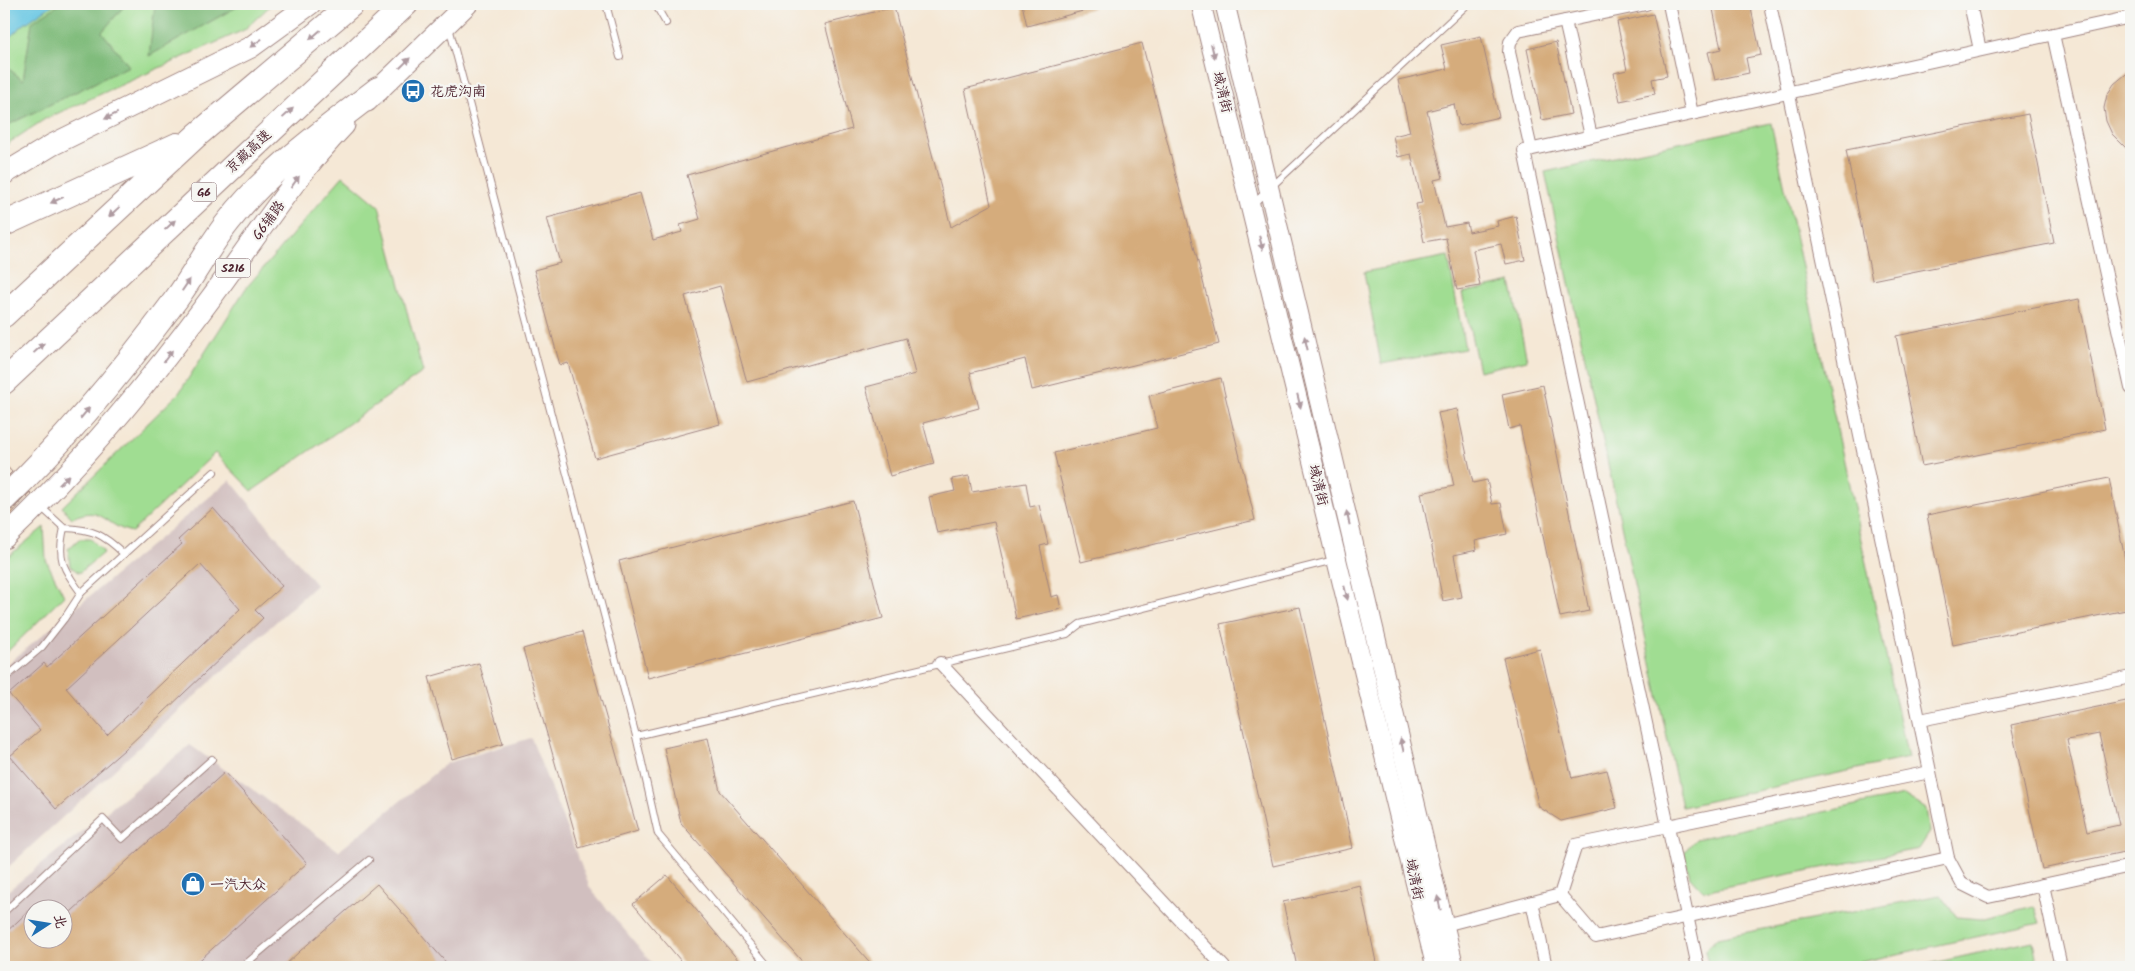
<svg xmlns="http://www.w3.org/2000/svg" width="2135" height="971" font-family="Kalam,'LXGW WenKai TC',sans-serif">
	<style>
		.industrial { fill: #d1bfbf; fill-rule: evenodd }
		.green { fill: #a0dd92; stroke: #757e5e }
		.forest { fill: #80bc7c; stroke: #656e54 }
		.water { fill: #65c6e3; stroke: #587287 }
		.building { fill: #d5ac7b; fill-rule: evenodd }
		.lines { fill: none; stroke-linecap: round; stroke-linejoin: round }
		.lane-casing { stroke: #a08480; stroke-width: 8 }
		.street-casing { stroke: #a08480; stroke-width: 14 }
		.secondary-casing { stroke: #a08480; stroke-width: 21 }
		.primary-casing { stroke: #a08480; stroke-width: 23 }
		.highway-casing { stroke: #a08480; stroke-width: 26 }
		.lane { stroke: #fff; stroke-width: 6 }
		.street { stroke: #fff; stroke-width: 12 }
		.secondary { stroke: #fff; stroke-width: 19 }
		.primary { stroke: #fff; stroke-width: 21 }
		.highway { stroke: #fff; stroke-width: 24 }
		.oneway { fill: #ae9aa0 }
		.labels { text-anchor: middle; stroke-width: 4.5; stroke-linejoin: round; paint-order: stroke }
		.shield { fill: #f6f6f2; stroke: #7e6067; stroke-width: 1 }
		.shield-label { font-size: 12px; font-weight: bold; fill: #4a1f2b }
		.poi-label { font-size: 14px; fill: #4a1f2b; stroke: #f6f6f2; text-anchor: start }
		.street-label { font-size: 14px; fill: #4a1f2b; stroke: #f6f6f2 }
	</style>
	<rect width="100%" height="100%" fill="#f6f6f2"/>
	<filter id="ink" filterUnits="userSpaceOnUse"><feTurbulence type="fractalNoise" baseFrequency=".02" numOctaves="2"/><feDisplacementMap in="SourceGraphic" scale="10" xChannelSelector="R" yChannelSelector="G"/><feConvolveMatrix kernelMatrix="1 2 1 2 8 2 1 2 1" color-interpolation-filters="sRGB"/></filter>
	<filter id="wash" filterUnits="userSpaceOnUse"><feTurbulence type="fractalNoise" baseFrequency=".0096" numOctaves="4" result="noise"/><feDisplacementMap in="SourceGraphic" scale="20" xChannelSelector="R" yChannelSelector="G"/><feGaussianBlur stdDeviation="1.12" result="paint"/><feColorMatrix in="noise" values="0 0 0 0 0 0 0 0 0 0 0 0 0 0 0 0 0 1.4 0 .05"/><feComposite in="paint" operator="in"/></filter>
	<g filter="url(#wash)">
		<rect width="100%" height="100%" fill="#f5e8d6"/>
		<g class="industrial">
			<polygon points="230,480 316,585 4,871 4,667"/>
			<path d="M531,738L590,888L655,967H4V894L190,745L339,851L447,763ZM32,908H62V938H32Z"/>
		</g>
		<g class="green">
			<polygon points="4,4 272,4 244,30 45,119 4,146"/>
			<polygon points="1771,123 1908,758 1682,807 1545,172"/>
			<path d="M343,176L379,206L423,372L252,491L215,453L132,532C103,526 104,504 72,518L62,507L179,393L246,288Z"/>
			<polygon points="1448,256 1465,349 1381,364 1364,272"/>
			<polygon points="1511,282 1527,360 1479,371 1462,293"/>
			<polygon points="44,527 46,560 64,596 4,655 4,560"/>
			<polygon points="79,539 91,539 104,552 79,573 70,566 68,549"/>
			<polygon points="1904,795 1926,809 1930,832 1919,849 1703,891 1690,877 1684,852 1696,839"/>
			<polygon points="1940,895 1957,917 1981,919 2034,906 2040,923 1838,967 1709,967 1705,951 1717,938"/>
			<polygon points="2033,941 2038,967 1915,967"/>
		</g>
		<g class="forest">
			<polygon points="60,4 126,4 102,32 129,66 4,127 4,65 23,80 32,22"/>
			<polygon points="155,4 242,4 149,56"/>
		</g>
		<polygon class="water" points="4,4 54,4 23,25 4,42"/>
		<g id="blocks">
			<g class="building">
				<polygon points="1022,4 1093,4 1094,8 1027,26"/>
				<polygon points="1712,4 1750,4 1761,55 1746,58 1749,73 1715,80 1708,52 1721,49"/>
				<polygon points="894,7 951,227 991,205 965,89 1142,43 1219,344 1032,390 1025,359 970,373 979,408 923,423 934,464 890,476 866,387 915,374 906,338 747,382 720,286 685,296 720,424 595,458 568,363 560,365 534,270 560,263 547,218 640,193 653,240 682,232 680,225 700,219 687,175 852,129 825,24"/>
				<polygon points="1653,14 1667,76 1652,79 1655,94 1620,101 1614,73 1627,70 1617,22"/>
				<polygon points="1481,36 1499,117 1459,126 1454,104 1427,111 1443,178 1434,180 1445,227 1467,223 1469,232 1498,226 1497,221 1516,216 1525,260 1506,264 1501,244 1473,250 1480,286 1457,290 1446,238 1424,242 1416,204 1422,203 1411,154 1398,157 1393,136 1410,132 1398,80 1447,69 1441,45"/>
				<polygon points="1556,42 1571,114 1542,120 1527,49"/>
				<polygon points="2131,70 2131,153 2112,134 2106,121 2104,108 2107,95 2114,84"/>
				<polygon points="2028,114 2054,243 1872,280 1846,150"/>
				<polygon points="2079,299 2105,429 1922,466 1896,336"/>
				<polygon points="1221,378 1255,520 1081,562 1054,453 1157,428 1149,396"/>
				<polygon points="1543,385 1589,611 1560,617 1520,426 1509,429 1502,394"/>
				<polygon points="1457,409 1473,483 1487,480 1492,504 1501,503 1507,534 1475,541 1477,550 1454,555 1462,597 1443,601 1421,493 1454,486 1438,413"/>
				<polygon points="4,463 12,472 4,480"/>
				<polygon points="969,476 972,492 1026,483 1030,507 1039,505 1048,544 1040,546 1051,597 1058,595 1061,609 1016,619 994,522 937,533 929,497 955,491 952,479"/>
				<polygon points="2109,478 2131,590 2131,609 1953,645 1927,515"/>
				<polygon points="30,492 31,493 4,521 4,512 13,509"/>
				<polygon points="853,501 883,618 648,678 619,561"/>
				<path d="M213,508L282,586L255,610L263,618L124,750L56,809L10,756L40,730L9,694L44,663L47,667L182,544L178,540ZM200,564L240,609L107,735L66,688Z"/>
				<polygon points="1300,607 1353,848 1273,866 1220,624"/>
				<polygon points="582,632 638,831 579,848 523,649"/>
				<polygon points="1540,649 1572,778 1607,770 1617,808 1561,821 1539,807 1503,658"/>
				<polygon points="479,663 503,744 452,759 429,677"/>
				<path d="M2131,700V856L2125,857L2124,852L2042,869L2011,725ZM2099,734L2119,825L2087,832L2067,740Z"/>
				<polygon points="708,738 720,791 874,967 807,967 681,823 664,748"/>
				<polygon points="225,772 307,863 192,967 4,967 4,934 32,908 32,938 62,938 62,920"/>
				<polygon points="667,875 744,967 686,967 633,904"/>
				<polygon points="377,884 450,967 283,967 300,951"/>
				<polygon points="1360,885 1377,967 1297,967 1283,902"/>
			</g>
		</g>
	</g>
	<g filter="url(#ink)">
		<use href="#blocks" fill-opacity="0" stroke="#a08480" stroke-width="1"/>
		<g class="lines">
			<g class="lane-casing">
				<g id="lane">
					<polyline points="606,4 620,57"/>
					<polyline points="655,4 666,23"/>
					<polyline points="449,27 636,736 1067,634 1080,624 1334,560"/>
					<polyline points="1253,204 1468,4"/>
					<path d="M40,506L64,528C57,559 62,567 81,593L124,554C103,534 93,529 64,528"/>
					<polyline points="124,554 214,472"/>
					<polyline points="4,679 42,647 64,619 81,593"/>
					<polyline points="636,736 658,834 769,967"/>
					<polyline points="4,912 103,819 122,839 212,759"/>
					<polyline points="242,967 369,860"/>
				</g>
			</g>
			<g class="street-casing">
				<g id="street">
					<polyline points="1669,4 1692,114"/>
					<polyline points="1770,4 1948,858 1962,884 1988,897 2131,866"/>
					<polyline points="1970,4 1980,50"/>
					<polyline points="1565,21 1591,136"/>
					<polyline points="2053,34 2131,388"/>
					<polyline points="1531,149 1509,52 1510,42 1518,31 1646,4"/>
					<polyline points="940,663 1224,967"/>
					<polyline points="1920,720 2131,677"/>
					<polyline points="2043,885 2061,967"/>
					<polyline points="1560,895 1596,937 1948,858"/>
					<polyline points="1560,895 1576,845 1930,772"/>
					<polyline points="1532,902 1546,967"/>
					<polyline points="1437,927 1560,895"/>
					<polyline points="1698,967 1524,151 2131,17"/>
				</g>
			</g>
			<g class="secondary-casing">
				<g id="secondary">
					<polyline points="1201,4 1436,967"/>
					<polyline points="1225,4 1454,967"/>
				</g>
			</g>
			<g class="primary-casing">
				<g id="primary">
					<polyline points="367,101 467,4"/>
					<polyline points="4,174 52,145 251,47 310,4"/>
					<path d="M4,538C81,465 148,384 211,298C255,239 293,178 344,125"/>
				</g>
			</g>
			<g class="highway-casing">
				<g id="highway">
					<polyline points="4,224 177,145"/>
					<polyline points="4,315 196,136 352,4"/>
					<polyline points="4,382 406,4"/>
					<path d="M4,499C68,438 124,369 177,298C195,273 209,246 228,222C269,169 325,130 378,89"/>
				</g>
			</g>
			<use href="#lane" class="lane"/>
			<use href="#street" class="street"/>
			<use href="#secondary" class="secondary"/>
			<use href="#primary" class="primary"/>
			<use href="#highway" class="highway"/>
		</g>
		<defs><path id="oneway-solid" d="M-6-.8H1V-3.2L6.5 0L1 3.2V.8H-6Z" transform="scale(1.25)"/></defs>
		<g class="oneway">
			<use href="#oneway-solid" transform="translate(315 35) rotate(139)"/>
			<use href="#oneway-solid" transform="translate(256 43) rotate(145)"/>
			<use href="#oneway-solid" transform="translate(1213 51) rotate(76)"/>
			<use href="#oneway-solid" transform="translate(405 63) rotate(-45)"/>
			<use href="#oneway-solid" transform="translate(288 113) rotate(-43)"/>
			<use href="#oneway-solid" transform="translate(111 116) rotate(154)"/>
			<use href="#oneway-solid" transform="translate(295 182) rotate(-54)"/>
			<use href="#oneway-solid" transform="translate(57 200) rotate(155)"/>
			<use href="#oneway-solid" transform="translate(114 212) rotate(137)"/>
			<use href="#oneway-solid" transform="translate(170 225) rotate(-43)"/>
			<use href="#oneway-solid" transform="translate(1261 243) rotate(76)"/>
			<use href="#oneway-solid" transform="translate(186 285) rotate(-56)"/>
			<use href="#oneway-solid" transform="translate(1306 343) rotate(-103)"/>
			<use href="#oneway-solid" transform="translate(39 348) rotate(-43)"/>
			<use href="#oneway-solid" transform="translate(168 356) rotate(-53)"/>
			<use href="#oneway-solid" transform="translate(1299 401) rotate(76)"/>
			<use href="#oneway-solid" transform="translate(85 413) rotate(-50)"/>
			<use href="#oneway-solid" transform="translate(64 480) rotate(-46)"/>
			<use href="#oneway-solid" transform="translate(1348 518) rotate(-103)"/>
			<use href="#oneway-solid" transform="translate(1346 593) rotate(76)"/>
			<use href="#oneway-solid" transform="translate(1402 745) rotate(-103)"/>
			<use href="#oneway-solid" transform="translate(1439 903) rotate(-103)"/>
		</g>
	</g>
	<defs>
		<g id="bus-disc" transform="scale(1.25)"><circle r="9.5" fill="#1f6fb2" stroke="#f6f6f2"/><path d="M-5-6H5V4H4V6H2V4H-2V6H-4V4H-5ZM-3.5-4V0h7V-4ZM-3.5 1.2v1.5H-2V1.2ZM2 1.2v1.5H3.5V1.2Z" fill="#fff"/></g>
		<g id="shop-disc" transform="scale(1.25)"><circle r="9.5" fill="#1f6fb2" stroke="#f6f6f2"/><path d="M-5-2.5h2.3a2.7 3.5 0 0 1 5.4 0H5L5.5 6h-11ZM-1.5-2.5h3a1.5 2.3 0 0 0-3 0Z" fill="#fff"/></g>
	</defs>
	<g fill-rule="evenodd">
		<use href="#bus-disc" x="413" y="91"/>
		<use href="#shop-disc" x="193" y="884"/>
	</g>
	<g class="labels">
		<g class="shield">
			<rect x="191.5" y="182.5" width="25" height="19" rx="4"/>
			<rect x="215.5" y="258.5" width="35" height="19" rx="4"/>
		</g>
		<g class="shield-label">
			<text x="204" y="196">G6</text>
			<text x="233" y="272">S216</text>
		</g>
		<g class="poi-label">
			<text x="430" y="96">花虎沟南</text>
			<text x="210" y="889">一汽大众</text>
		</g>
		<g class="street-label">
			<text transform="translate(1223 92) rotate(76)" y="5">域清街</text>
			<text transform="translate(248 151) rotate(-43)" y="5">京藏高速</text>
			<text transform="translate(268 220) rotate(-54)" y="5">G6辅路</text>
			<text transform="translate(1319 485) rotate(76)" y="5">域清街</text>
			<text transform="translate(1415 879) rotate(78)" y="5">域清街</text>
		</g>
	</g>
	<rect width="2135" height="971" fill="none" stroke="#f6f6f2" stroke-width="20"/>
	<g transform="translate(48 924) rotate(78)"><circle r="24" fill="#f6f6f2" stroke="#b1a0a2"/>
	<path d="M0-4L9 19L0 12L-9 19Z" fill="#1f6fb2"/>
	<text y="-8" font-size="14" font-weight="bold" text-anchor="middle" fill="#4a1f2b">北</text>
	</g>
</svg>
